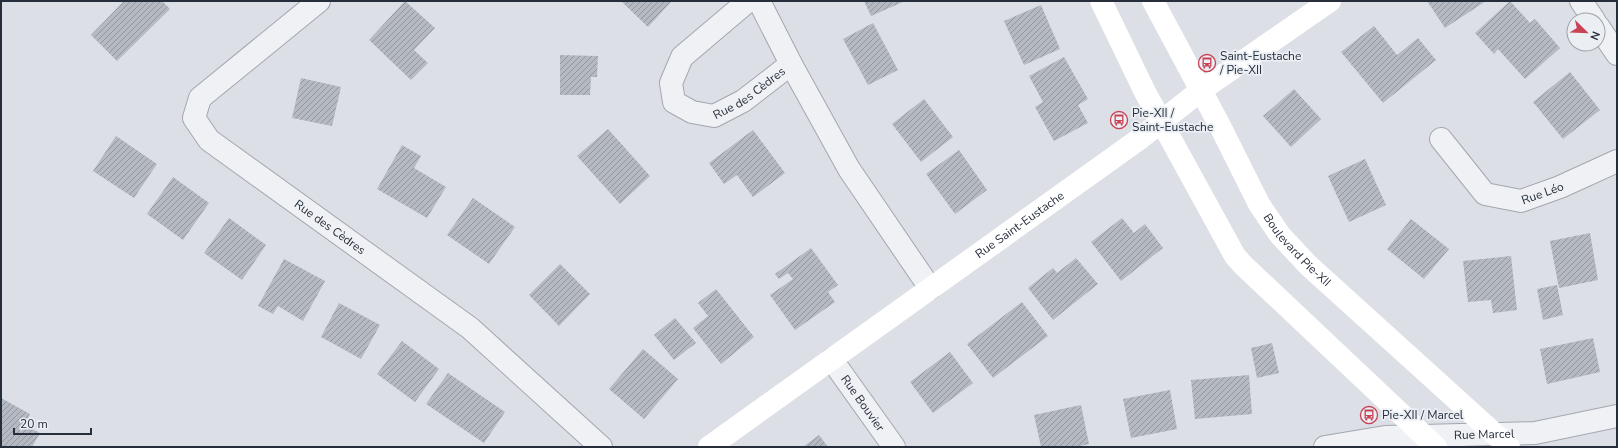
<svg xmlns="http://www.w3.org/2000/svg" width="1618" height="448" font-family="'Nunito Sans',sans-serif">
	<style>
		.building { fill: url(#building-hatch) }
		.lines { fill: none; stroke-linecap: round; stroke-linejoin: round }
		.street-casing { stroke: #a2a7b0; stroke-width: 24 }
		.street { stroke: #eff1f4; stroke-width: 22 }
		.secondary { stroke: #fff; stroke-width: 22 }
		.labels { text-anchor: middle; stroke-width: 3.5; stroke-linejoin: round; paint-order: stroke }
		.poi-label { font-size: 12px; fill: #262e3c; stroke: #ebeff4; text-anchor: start }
		.street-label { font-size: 12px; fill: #262e3c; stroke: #ebeff4 }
	</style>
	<defs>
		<pattern id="building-hatch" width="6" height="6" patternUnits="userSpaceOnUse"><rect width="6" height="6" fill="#b4b9c2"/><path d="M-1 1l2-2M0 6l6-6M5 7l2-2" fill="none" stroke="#92979f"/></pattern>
	</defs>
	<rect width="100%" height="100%" fill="#dce0e6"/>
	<g class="building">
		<polygon points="124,1 162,1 170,9 117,61 91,35"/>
		<polygon points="405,1 435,28 414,50 428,63 411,80 369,40"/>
		<polygon points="621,1 672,1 648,27"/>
		<polygon points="864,1 905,1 871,16"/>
		<polygon points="1427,1 1486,1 1445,28"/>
		<polygon points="1510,1 1530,23 1535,19 1560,48 1525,79 1498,49 1494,54 1475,33"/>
		<polygon points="1041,5 1060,49 1024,65 1004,21"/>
		<polygon points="873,23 898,70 868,85 843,39"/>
		<polygon points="1374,26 1397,55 1418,38 1436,60 1383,103 1341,52"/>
		<polygon points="560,55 598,56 597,77 591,77 590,95 560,95"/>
		<polygon points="1064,57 1088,99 1078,105 1088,123 1054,141 1035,107 1043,102 1029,76"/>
		<polygon points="1570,72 1600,110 1563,139 1533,102"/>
		<polygon points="301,78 341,87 332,126 292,118"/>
		<polygon points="1294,89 1321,119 1291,147 1263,116"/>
		<polygon points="924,99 953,137 921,162 892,124"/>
		<polygon points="608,129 650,176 620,204 577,156"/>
		<polygon points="753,130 785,173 753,197 737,175 724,184 709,163"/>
		<polygon points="116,136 157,164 134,198 93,171"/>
		<polygon points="402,145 421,156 414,168 446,187 427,218 377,189"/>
		<polygon points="959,150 987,190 955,214 926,174"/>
		<polygon points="1365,159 1386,205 1349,222 1328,176"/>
		<polygon points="173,177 209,203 183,240 147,214"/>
		<polygon points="473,198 515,227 489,264 447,235"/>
		<polygon points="229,218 266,245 242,280 204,253"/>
		<polygon points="1122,218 1134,233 1145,224 1163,248 1121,281 1091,242"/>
		<polygon points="1411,219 1449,249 1424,279 1387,249"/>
		<polygon points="1590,233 1598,280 1559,288 1550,241"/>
		<polygon points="811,248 838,285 828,292 835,302 795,330 770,295 793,279 788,273 779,279 775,274"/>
		<polygon points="1511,256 1517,310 1493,313 1491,300 1468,302 1463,261"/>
		<polygon points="1076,258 1098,284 1053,320 1028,288 1053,268 1057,273"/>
		<polygon points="284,259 325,281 303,321 278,306 273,314 258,306"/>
		<polygon points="560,264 590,294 559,326 529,295"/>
		<polygon points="1557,285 1563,315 1543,320 1537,289"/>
		<polygon points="716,289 754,337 721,364 693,328 708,316 698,303"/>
		<polygon points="1022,302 1048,336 993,378 967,344"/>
		<polygon points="339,303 380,325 361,359 321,337"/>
		<polygon points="675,318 696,343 674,360 654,335"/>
		<polygon points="1593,338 1600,372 1547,384 1540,349"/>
		<polygon points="402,341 439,369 415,402 377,374"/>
		<polygon points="1272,343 1279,373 1257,378 1251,348"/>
		<polygon points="643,349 678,379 644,419 609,389"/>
		<polygon points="950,352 973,383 933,413 910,382"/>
		<polygon points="448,373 505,412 484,443 426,404"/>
		<polygon points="1249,375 1252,414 1195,419 1191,380"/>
		<polygon points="1170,390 1177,429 1131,438 1123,399"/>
		<polygon points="1,398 30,414 24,425 40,433 32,447 1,447"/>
		<polygon points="1081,405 1089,444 1076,447 1041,447 1034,415"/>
		<polygon points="819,435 828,447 803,447"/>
	</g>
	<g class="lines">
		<g class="street-casing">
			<g id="street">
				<path id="s1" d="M319,1L200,98L194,118L209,140L470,328L601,447"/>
				<path id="s2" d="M748,1L682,57L671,83L674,102L692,112L714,116L743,101L791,64"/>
				<polyline points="759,1 791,64 849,169 930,288"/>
				<polyline points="1581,1 1594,20"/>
				<polyline points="1598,26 1617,54"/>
				<path id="s3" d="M1441,139L1485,194L1521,201L1560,187L1617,161"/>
				<path id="s4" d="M832,360L894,447"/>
				<path id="s5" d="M1325,447L1385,437L1535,433L1617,416"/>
			</g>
		</g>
		<use href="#street" class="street"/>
		<g class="secondary">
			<polyline points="1101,1 1145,92 1235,256 1243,265 1436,447"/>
			<path id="s6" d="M1153,1L1219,124L1259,204L1280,235L1308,265L1509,447"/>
			<path id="s7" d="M709,447L1138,140L1200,91L1330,1"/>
		</g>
	</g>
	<defs>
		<g id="bus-ring" transform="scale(0.9)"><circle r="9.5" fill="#ebeff4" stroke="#c94355" stroke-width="1.5"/><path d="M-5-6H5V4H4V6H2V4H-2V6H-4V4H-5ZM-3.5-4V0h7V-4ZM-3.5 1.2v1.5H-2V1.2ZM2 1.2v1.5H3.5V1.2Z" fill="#c94355"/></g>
	</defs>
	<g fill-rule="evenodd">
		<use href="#bus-ring" x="1207" y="63"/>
		<use href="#bus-ring" x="1119" y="120"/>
		<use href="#bus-ring" x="1369" y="415"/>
	</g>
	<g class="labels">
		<g class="poi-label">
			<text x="1220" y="60">Saint-Eustache<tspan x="1220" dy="14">/ Pie-XII</tspan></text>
			<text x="1132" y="117">Pie-XII /<tspan x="1132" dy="14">Saint-Eustache</tspan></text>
			<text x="1382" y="419">Pie-XII / Marcel</text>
		</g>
		<g class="street-label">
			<text dy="4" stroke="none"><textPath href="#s2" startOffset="219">Rue des Cèdres</textPath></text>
			<text dy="4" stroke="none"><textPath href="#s3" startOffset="130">Rue Léo</textPath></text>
			<text dy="4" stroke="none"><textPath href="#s7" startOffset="382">Rue Saint-Eustache</textPath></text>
			<text dy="4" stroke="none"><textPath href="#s1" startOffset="350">Rue des Cèdres</textPath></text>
			<text dy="4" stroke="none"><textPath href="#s6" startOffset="289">Boulevard Pie-XII</textPath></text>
			<text dy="4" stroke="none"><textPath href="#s4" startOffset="53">Rue Bouvier</textPath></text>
			<text dy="4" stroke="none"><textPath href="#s5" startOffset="160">Rue Marcel</textPath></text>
		</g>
	</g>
	<rect width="1618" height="448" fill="none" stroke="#262e3c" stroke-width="4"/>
	<g transform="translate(1586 32) rotate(113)"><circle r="19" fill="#ebeff4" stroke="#9ca2aa"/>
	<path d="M0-3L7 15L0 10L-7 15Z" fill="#c94355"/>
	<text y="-6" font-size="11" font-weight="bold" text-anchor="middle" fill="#262e3c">N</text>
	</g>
	<path d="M14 428v6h77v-6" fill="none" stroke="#262e3c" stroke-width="2"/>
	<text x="20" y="428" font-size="12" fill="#262e3c" stroke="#ebeff4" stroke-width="3" paint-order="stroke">20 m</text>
</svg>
